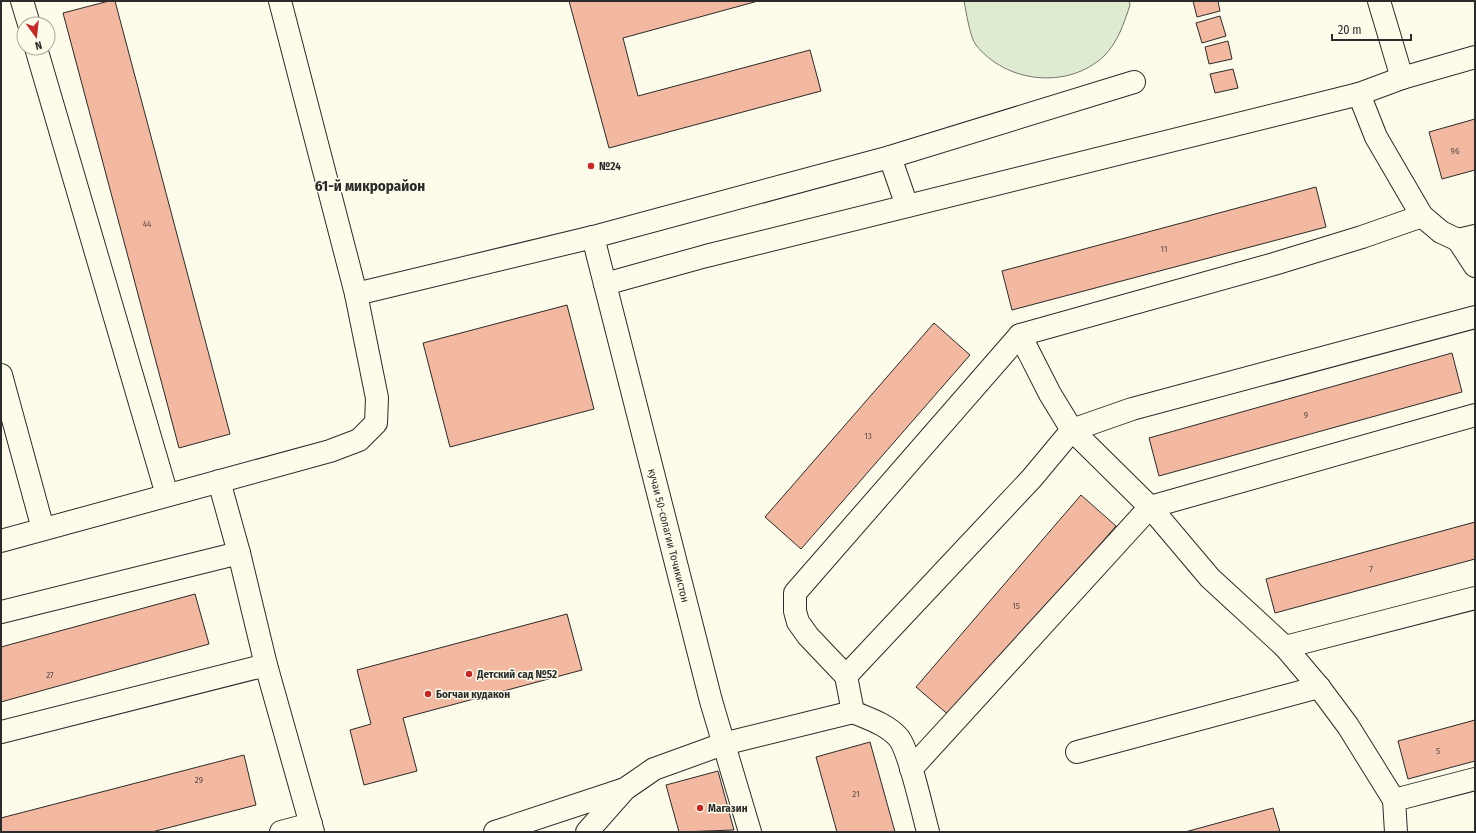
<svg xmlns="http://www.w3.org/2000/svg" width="1476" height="833" font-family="'Fira Sans Condensed',sans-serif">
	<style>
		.green { fill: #deebd1; stroke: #74746e }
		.building { fill: #f2b8a0; stroke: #2b2b2b }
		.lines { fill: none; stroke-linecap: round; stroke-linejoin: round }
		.minor-casing { stroke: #2b2b2b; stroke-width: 24 }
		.minor { stroke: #fdfbea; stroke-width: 22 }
		.poi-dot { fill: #c62828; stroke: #fdfbea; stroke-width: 1.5 }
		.labels { text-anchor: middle; stroke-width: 3; stroke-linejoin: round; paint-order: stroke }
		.number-label { font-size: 9px; fill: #5d4e48 }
		.poi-label { font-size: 11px; font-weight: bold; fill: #2b2b2b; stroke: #fdfbea; text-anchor: start }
		.street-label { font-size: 11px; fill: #2b2b2b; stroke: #fdfbea }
		.district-label { font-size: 15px; font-weight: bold; fill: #2b2b2b; stroke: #fdfbea }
	</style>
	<rect width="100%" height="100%" fill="#fdfbea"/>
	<path class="green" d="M964,1H1129L1130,5C1124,23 1118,42 1104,56C1068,90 1006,83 976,45C970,38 966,11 964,1Z"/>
	<g class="building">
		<polygon points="109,1 115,1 230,434 179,448 63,13"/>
		<polygon points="569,1 758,1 623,38 638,96 810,50 821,91 609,148"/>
		<polygon points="1193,1 1218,1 1220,11 1197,17"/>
		<polygon points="1220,16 1226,36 1202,43 1196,23"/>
		<polygon points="1228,41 1232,59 1209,64 1205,47"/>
		<polygon points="1233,69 1238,88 1215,93 1210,74"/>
		<polygon points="1475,119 1475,170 1442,179 1429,132"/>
		<polygon points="1316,187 1326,227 1012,310 1002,271"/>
		<polygon points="567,305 594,409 450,447 423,343"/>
		<polygon points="934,323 970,355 801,549 765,517"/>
		<polygon points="1452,353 1462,392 1159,476 1149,438"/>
		<polygon points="1081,495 1116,526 951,717 916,687"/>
		<polygon points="1475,522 1475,559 1275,613 1266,579"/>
		<polygon points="195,594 209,644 1,702 1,647"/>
		<polygon points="567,614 582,670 403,718 417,771 364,785 350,730 371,724 357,670"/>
		<polygon points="1475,720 1475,761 1408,779 1398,741"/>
		<polygon points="870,742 895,832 837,832 816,757"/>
		<polygon points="244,755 256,805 152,832 1,832 1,818"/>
		<polygon points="718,771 734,830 679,832 666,785"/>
		<polygon points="1273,808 1280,832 1185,832"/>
	</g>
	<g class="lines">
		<g class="minor-casing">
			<g id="minor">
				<polyline points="22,1 29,24"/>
				<polyline points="1379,1 1402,78"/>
				<polyline points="36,48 167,495"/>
				<polyline points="1359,94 1376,137 1422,216 1441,232 1458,240"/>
				<polyline points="890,157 907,206"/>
				<polyline points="1475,236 1458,240 1475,266"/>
				<path id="s1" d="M593,237L711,701L750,832"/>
				<polyline points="605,284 706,256 1359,94 1402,78 1475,57"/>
				<polyline points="356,294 593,237 890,157 1134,82"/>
				<polyline points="1020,335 1050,394 1072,430 1150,507 1210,578 1285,647 1475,598"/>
				<polyline points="1,375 43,529"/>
				<polyline points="219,481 239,553 266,665 313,832"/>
				<polyline points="1,541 330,451 359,440 376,423 377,398 356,294 280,1"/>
				<polyline points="1,612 239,553"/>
				<polyline points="1285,647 1319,687 1348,726 1394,800"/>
				<polyline points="846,676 1032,478 1072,430 1132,409 1475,317"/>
				<polyline points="1,732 266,665"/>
				<polyline points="1077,752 1319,687"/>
				<polyline points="911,769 1150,507 1475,415"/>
				<polyline points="281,832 311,824"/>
				<polyline points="495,832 622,790"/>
				<polyline points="587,832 625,789 654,769 723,744 853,712"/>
				<path d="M928,832C923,814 909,749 898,737C886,724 869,719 853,712L846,676L808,636L798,622L795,611V593L1020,335L1274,264L1362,237L1422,216"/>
				<polyline points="1396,832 1394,800 1475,779"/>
			</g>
		</g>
		<use href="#minor" class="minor"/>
	</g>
	<g class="poi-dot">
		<circle cx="591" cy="166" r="4"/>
		<circle cx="469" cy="674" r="4"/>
		<circle cx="428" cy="694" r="4"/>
		<circle cx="700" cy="808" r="4"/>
	</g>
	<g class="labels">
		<g class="number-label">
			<text x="1455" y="154">96</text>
			<text x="147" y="227">44</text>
			<text x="1164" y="252">11</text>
			<text x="1306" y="418">9</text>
			<text x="868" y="439">13</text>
			<text x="1371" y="572">7</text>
			<text x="1016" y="609">15</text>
			<text x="50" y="678">27</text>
			<text x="1438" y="754">5</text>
			<text x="199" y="783">29</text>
			<text x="856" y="797">21</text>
		</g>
		<g class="poi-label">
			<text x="599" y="170">№24</text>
			<text x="477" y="678">Детский сад №52</text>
			<text x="436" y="698">Богчаи кудакон</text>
			<text x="708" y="812">Магазин</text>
		</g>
		<g class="street-label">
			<text dy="4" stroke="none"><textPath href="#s1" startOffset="308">кучаи 50-солагии Точикистон</textPath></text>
		</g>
		<g class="district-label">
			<text x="370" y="191">61-й микрорайон</text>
		</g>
	</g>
	<rect width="1476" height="833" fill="none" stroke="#2b2b2b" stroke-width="4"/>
	<g transform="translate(36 36) rotate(165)"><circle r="19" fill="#fdfbea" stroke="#a9a89e"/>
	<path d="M0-3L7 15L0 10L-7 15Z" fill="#c62828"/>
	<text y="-6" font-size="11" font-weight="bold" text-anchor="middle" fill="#2b2b2b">N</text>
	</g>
	<path d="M1332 34v6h79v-6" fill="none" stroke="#2b2b2b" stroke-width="2"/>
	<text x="1338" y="34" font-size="12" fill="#2b2b2b" stroke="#fdfbea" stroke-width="3" paint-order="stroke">20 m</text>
</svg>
